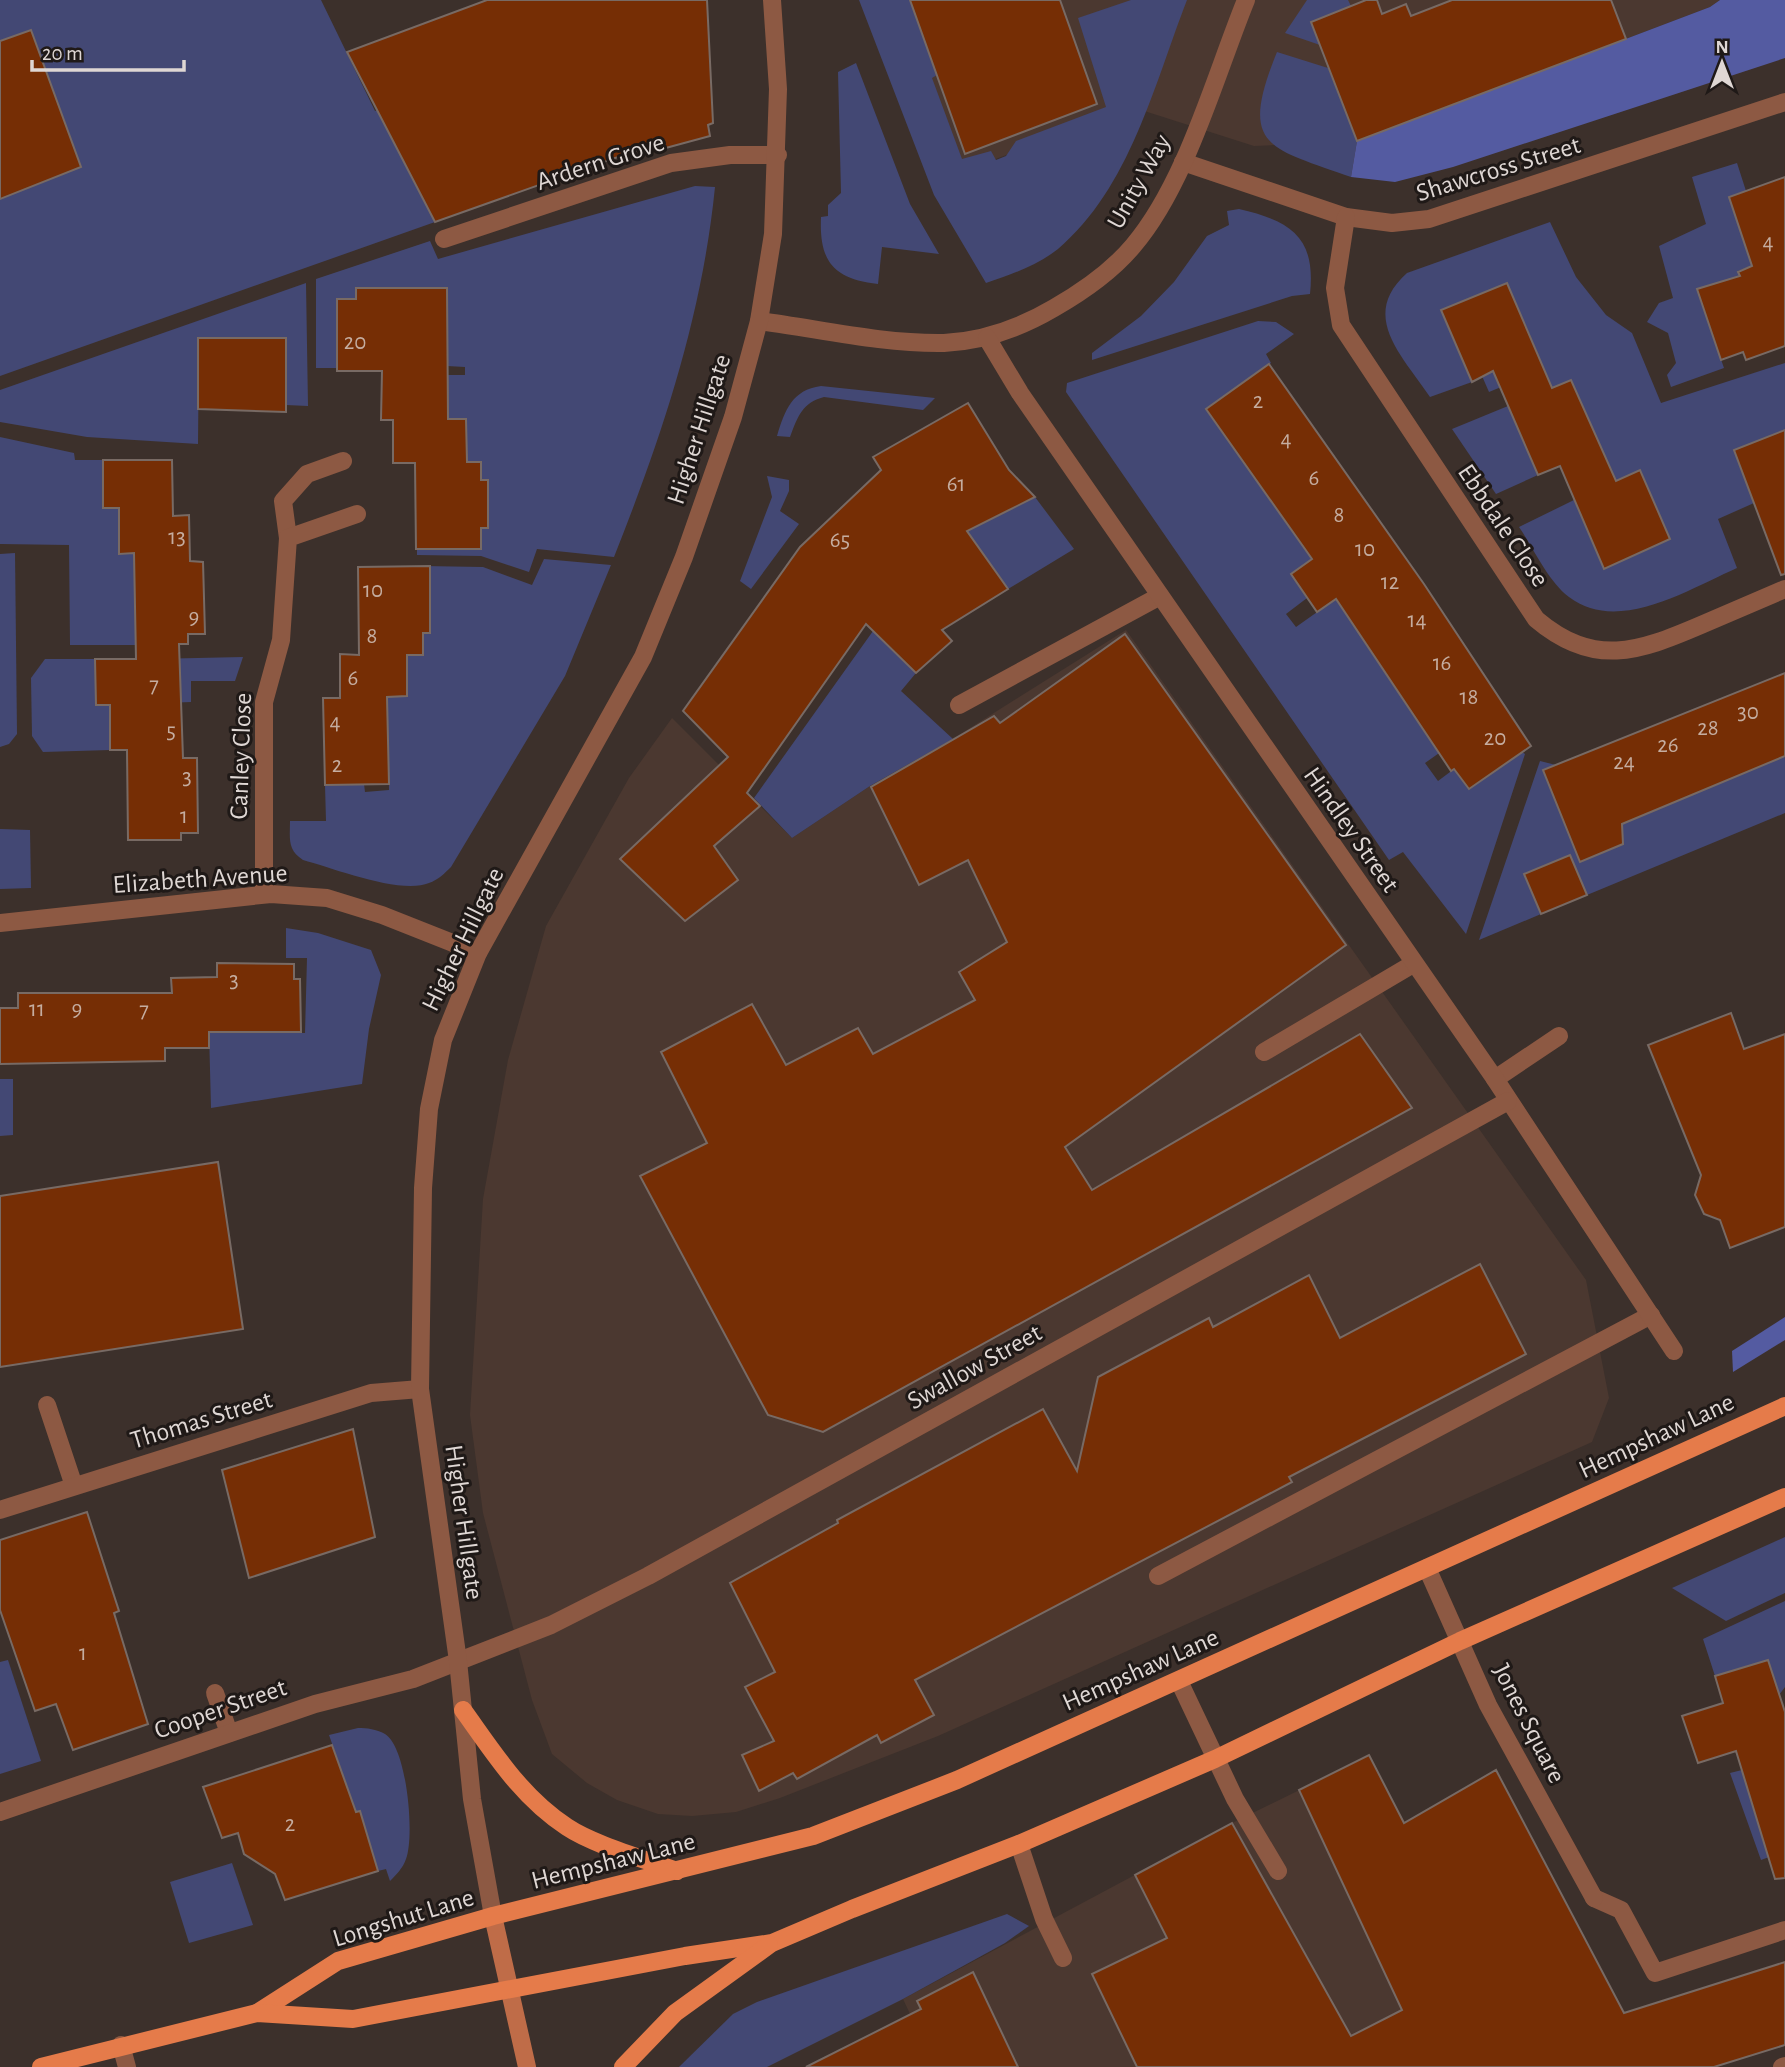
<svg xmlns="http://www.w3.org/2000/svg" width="1785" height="2067" font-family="'Alegreya Sans',sans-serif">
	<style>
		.built { fill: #4b3830 }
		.green { fill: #434874 }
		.forest { fill: #545ba1 }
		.building { fill: #762e05; stroke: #786a64; stroke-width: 2 }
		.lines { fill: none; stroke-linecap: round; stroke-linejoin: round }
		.lane { stroke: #8d5943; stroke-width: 18 }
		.street { stroke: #8d5943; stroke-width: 18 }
		.secondary { stroke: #bf6c48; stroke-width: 18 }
		.primary { stroke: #e57b4a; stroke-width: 18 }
		.labels { text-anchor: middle; stroke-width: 6; stroke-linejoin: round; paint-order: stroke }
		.number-label { font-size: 23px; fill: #c5ada0 }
		.street-label { font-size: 26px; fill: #dfd7d4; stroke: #1f1917 }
	</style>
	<rect width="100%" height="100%" fill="#3c302b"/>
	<g class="built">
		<polygon points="902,0 1720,0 1710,7 1357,141 1254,146 1135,108 960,172"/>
		<polygon points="1126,630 1586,1280 1609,1398 1592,1442 938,1736 780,1798 736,1812 692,1816 658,1814 617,1800 587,1783 552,1754 532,1700 483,1513 470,1415 483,1199 508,1060 546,926 629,778 672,718 792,838 870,786 962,733"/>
		<polygon points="1369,1756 1404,1823 1543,2067 935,2067 903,1999 1232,1823"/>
	</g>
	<g class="green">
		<polygon points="0,0 321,0 375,111 389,106 454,154 408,171 435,222 0,376"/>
		<path d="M859,0H910L937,75L932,78L962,159L991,151L996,160L1006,156L1016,141L1106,107L1078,18L1131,0H1187C1154,85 1130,188 1058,249C1038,265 1010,275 986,283L934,195Z"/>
		<polygon points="1307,0 1348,0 1351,6 1312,22 1320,45 1285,33"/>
		<path d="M1277,52L1328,68L1357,141L1351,177C1268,147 1238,148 1277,52Z"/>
		<path d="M856,63L910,204L939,254L882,247L878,284C833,279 819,261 821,217L828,216V205L841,193L838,72Z"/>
		<polygon points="1737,163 1746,191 1752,266 1738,271 1740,276 1697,290 1724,368 1671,387 1667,375 1676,363 1668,333 1647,322 1659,303 1673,298 1659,246 1706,224 1692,177"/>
		<path d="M695,186L715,187C702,317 662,436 614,557L537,549L529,572L481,556L417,555V549H481V528L488,527V480H481L480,462H467L466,419H448L447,375H465V367L447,366V288H356V299L337,300V340L342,368H316V279L430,241L438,259Z"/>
		<path d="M1239,209C1291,221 1316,237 1310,294L1292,296L1092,360V353L1141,316L1174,282L1207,236L1229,225L1227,211Z"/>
		<path d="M1550,222L1576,277L1606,315L1632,333L1661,403L1785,363V430L1734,450L1754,503L1718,519L1737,568C1691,588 1618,635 1569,597C1548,581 1534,549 1519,527L1574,500L1604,568L1670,538L1640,471L1585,495L1609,466L1571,380L1515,404L1506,385L1489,392L1482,376L1537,352L1507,283L1441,310L1472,382L1430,397C1402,355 1359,316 1407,273Z"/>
		<polygon points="306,283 308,406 286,405 286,338 199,338 198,444 87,437 0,422 0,390"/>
		<polygon points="1258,321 1276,322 1294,334 1266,354 1271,363 1206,409 1312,559 1291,574 1307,598 1286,614 1296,627 1337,598 1442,751 1425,763 1438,781 1454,769 1469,789 1522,752 1525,754 1466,934 1403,852 1389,860 1066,392 1067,383"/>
		<path d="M821,386L935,398L923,410L824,397C802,403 798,416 790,437L777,436C785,410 792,390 821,386Z"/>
		<polygon points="1508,406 1538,475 1496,494 1452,429"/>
		<polygon points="0,437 74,453 75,460 103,460 103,508 119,508 119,554 135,553 136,645 70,645 69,545 0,544"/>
		<polygon points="767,476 789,480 789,491 780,511 799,524 751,589 740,581 772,497"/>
		<polygon points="1035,497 1074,549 1008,589 979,548 928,545 981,523"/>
		<polygon points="15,553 17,734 9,744 0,747 0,554"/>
		<path d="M544,559L611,565L565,676L451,867C445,873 438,880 429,883C401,895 333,868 303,860C287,850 290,838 290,821H326L325,785L364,784L365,792L389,790L387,697L407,696V655H423V566L483,567L532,585Z"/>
		<polygon points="873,631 916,673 901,691 953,739 870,786 792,838 754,798"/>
		<polygon points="243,657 235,681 191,681 191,702 166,703 151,659"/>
		<polygon points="45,659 95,659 110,705 110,750 43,752 32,736 31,678"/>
		<polygon points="1785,756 1785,813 1587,895 1570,855 1525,874 1541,914 1479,940 1540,761 1556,765 1589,858 1623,844 1620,825"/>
		<polygon points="0,829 30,830 31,888 0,889"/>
		<polygon points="286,928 318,933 371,950 381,975 369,1029 362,1084 211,1108 209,1031 305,1033 307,958 286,958"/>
		<polygon points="0,1079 13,1079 13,1135 0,1136"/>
		<polygon points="1785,1537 1785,1593 1726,1621 1672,1588"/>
		<polygon points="1785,1601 1785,1687 1779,1695 1768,1660 1715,1676 1703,1639"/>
		<polygon points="8,1660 41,1761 0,1774 0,1662"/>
		<path d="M358,1728C367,1728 376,1729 385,1734C407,1747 415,1836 406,1859C403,1868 396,1875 390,1881L386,1869L378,1871L360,1812H356L329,1735Z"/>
		<polygon points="1742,1770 1757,1819 1785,1851 1761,1860 1730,1773"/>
		<polygon points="232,1863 253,1925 189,1943 170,1882"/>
		<polygon points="1007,1914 1029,1926 1005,1943 903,1999 767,2067 679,2067 733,2014 757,2002"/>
	</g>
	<g class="forest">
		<polygon points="1720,0 1785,0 1785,58 1453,167 1395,182 1351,177 1357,141 1710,7"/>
		<polygon points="1785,1317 1785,1340 1733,1372 1732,1351"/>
	</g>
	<g class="building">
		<polygon points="487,0 707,0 713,123 708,125 710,136 662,149 660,142 435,222 347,52"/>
		<polygon points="910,0 1060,0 1097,104 965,154"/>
		<polygon points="1366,0 1377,0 1382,14 1406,4 1411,16 1452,0 1611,0 1626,39 1357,141 1311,22"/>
		<polygon points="31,30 81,167 0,199 0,41"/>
		<polygon points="1785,177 1785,346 1746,360 1743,352 1721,360 1697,289 1740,276 1738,272 1752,266 1729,197"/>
		<polygon points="1507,283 1552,388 1571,380 1616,481 1640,470 1670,539 1604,569 1560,466 1538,475 1493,371 1472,382 1441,310"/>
		<polygon points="356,288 447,288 448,419 466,419 467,462 481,462 481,480 488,480 488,528 481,528 481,549 416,549 415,463 393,463 393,420 381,420 382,371 337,371 337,299 356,299"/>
		<polygon points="198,338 286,338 286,412 198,409"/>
		<polygon points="1269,364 1424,584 1531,746 1469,789 1454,769 1451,771 1336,599 1317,612 1291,574 1312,559 1206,409"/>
		<polygon points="968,403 1009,470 1035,497 967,531 1008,589 942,630 952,641 916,673 866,624 747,793 760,806 714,846 738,880 685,921 620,859 728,757 683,711 800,547 881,470 873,457"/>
		<polygon points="1785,430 1785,574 1781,575 1734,450"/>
		<polygon points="103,460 172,460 173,516 189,515 190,561 203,562 205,634 188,634 188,644 179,644 183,758 197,758 198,833 181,833 181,840 128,840 127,750 110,750 110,705 96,705 95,659 136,659 134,553 119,554 119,508 103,508"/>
		<polygon points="430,566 430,633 423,633 423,655 407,655 407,696 387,697 389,784 325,785 323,698 340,698 340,654 359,655 358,567"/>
		<polygon points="1125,634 1346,945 1065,1147 1092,1190 1360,1034 1412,1108 823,1432 768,1415 640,1176 707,1143 661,1052 752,1004 786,1065 858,1028 873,1054 975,1000 959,972 1007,942 968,860 919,885 871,787 994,716 1000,723"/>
		<polygon points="1785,673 1785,756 1622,824 1623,844 1580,862 1543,770"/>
		<polygon points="1570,855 1587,895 1541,914 1524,874"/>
		<polygon points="217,963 294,964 294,979 300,979 301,1032 209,1032 209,1048 165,1048 165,1061 0,1064 0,1008 18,1008 18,993 172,993 171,978 217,977"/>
		<polygon points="1731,1013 1744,1049 1785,1034 1785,1227 1730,1248 1720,1220 1704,1214 1695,1195 1701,1175 1648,1045"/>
		<polygon points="218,1162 243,1329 0,1367 0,1196"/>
		<polygon points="1480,1264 1526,1354 1289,1477 1292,1482 915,1680 934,1715 881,1743 877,1735 797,1779 793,1773 759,1791 742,1755 774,1741 745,1687 775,1672 730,1583 838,1523 837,1520 1043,1409 1077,1471 1098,1377 1209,1318 1213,1327 1309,1275 1340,1338"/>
		<polygon points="353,1429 375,1537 249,1578 222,1470"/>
		<polygon points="87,1512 119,1611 114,1613 148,1724 73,1750 56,1704 35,1711 0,1610 0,1540"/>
		<polygon points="1768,1660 1785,1712 1785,1878 1775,1879 1736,1751 1698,1763 1682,1716 1723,1703 1715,1676"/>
		<polygon points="332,1745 356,1812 360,1811 378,1871 285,1900 275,1874 244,1854 238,1833 222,1838 203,1787"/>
		<polygon points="1369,1755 1404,1823 1496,1770 1624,2013 1785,1962 1785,2045 1714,2067 1137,2067 1092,1974 1167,1938 1135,1875 1232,1823 1351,2036 1402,2010 1299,1790"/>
		<polygon points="973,1972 1018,2067 806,2067 921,2009 917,2001"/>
	</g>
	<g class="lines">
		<g class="lane">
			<polyline points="959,705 1160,596"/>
			<polyline points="1264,1052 1413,964"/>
			<polyline points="1495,1079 1559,1036"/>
			<polyline points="47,1405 74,1486"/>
			<polyline points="1158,1576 1651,1315"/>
			<polyline points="1179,1681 1235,1799 1278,1871"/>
			<polyline points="215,1693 229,1733"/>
			<polyline points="1019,1844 1044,1919 1063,1958"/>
			<polyline points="1594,1898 1621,1910 1655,1973 1785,1930"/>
			<polyline points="121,2045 127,2067"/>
			<polyline points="1782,2067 1785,2066"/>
		</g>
		<g class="street">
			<polyline points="1183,162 1346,217 1392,223 1429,219 1785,102"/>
			<path d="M1346,217L1335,288L1341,325L1536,619C1594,668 1638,652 1701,625C1729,613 1757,601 1785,589"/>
			<polyline points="444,239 671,163 730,155 778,155"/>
			<path d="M759,321C820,329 882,344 944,343C984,341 1020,328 1054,308C1082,292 1112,271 1133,246C1186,184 1215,76 1246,0"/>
			<polyline points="987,338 1020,393 1495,1079 1674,1351"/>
			<polyline points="288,538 283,501 307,474 343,461"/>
			<polyline points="264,894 264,702 281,640 288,538 357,514"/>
			<polyline points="0,923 271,894 327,898 382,915 478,953"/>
			<polyline points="0,1510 371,1393 420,1389"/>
			<polyline points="1427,1568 1488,1705 1594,1898"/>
			<polyline points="0,1812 315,1704 413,1679 551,1625 648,1576 1508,1101"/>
			<polyline points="493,1916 472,1799 458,1661 420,1389 423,1188 429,1109 443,1040 478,953 643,657 684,557 733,417 759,321 773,234 778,89 772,0"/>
		</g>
		<polyline class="secondary" points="493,1916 527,2067"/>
		<g class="primary">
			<path d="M463,1710C494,1753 521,1797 567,1827C594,1845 645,1859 677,1871"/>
			<polyline points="257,2013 338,1961 493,1916 813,1836 957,1780 1785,1406"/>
			<polyline points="41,2067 257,2013 353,2019 685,1956 772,1943 852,1909 1019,1844 1215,1759 1460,1641 1785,1497"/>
			<polyline points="623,2067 675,2013 769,1945"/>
		</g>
	</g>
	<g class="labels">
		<g class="number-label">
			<text x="1768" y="249">4</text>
			<text x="355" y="349">20</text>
			<text x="1258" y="408">2</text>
			<text x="1286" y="446">4</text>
			<text x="1314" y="485">6</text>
			<text x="956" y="491">61</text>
			<text x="1339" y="522">8</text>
			<text x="177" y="544">13</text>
			<text x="840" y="547">65</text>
			<text x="1365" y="556">10</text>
			<text x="1390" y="589">12</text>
			<text x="373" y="597">10</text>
			<text x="194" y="624">9</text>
			<text x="1417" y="627">14</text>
			<text x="372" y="643">8</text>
			<text x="1442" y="670">16</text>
			<text x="353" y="685">6</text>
			<text x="154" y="692">7</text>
			<text x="1469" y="704">18</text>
			<text x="1748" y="719">30</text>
			<text x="335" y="729">4</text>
			<text x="1708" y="735">28</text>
			<text x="171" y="738">5</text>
			<text x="1495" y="745">20</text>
			<text x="1668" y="752">26</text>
			<text x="1624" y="769">24</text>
			<text x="337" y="772">2</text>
			<text x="187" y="784">3</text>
			<text x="184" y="823">1</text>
			<text x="234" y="987">3</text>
			<text x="37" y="1016">11</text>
			<text x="77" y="1016">9</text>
			<text x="144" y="1017">7</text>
			<text x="83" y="1660">1</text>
			<text x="290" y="1831">2</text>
		</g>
		<g class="street-label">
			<text transform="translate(600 161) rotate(-18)" y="9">Ardern Grove</text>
			<text transform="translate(1498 168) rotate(-17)" y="9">Shawcross Street</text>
			<text transform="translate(1138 181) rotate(-61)" y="9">Unity Way</text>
			<text transform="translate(698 429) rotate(-72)" y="9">Higher Hillgate</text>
			<text transform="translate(1504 525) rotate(56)" y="9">Ebbdale Close</text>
			<text transform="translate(240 756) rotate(-88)" y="9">Canley Close</text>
			<text transform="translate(1352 829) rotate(55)" y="9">Hindley Street</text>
			<text transform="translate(200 878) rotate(-4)" y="9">Elizabeth Avenue</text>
			<text transform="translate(462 939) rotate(-64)" y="9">Higher Hillgate</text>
			<text transform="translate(974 1366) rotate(-29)" y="9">Swallow Street</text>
			<text transform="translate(201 1419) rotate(-17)" y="9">Thomas Street</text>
			<text transform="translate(1656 1435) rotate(-25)" y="9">Hempshaw Lane</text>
			<text transform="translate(465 1522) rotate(82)" y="9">Higher Hillgate</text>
			<text transform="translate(1140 1669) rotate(-24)" y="9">Hempshaw Lane</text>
			<text transform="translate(220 1708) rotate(-19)" y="9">Cooper Street</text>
			<text transform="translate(1530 1723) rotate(63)" y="9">Jones Square</text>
			<text transform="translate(613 1860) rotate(-14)" y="9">Hempshaw Lane</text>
			<text transform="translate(403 1917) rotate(-17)" y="9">Longshut Lane</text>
		</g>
	</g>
	<g transform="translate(1722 63)" stroke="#1f1917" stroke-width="5" paint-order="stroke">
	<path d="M0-5L12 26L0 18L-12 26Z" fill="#dfd7d4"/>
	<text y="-10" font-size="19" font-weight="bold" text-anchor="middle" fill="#dfd7d4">N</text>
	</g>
	<path d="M32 60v10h152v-10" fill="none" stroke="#dfd7d4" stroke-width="3.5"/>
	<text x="42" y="60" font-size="21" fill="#dfd7d4" stroke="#1f1917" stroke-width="5" paint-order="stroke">20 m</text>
</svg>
